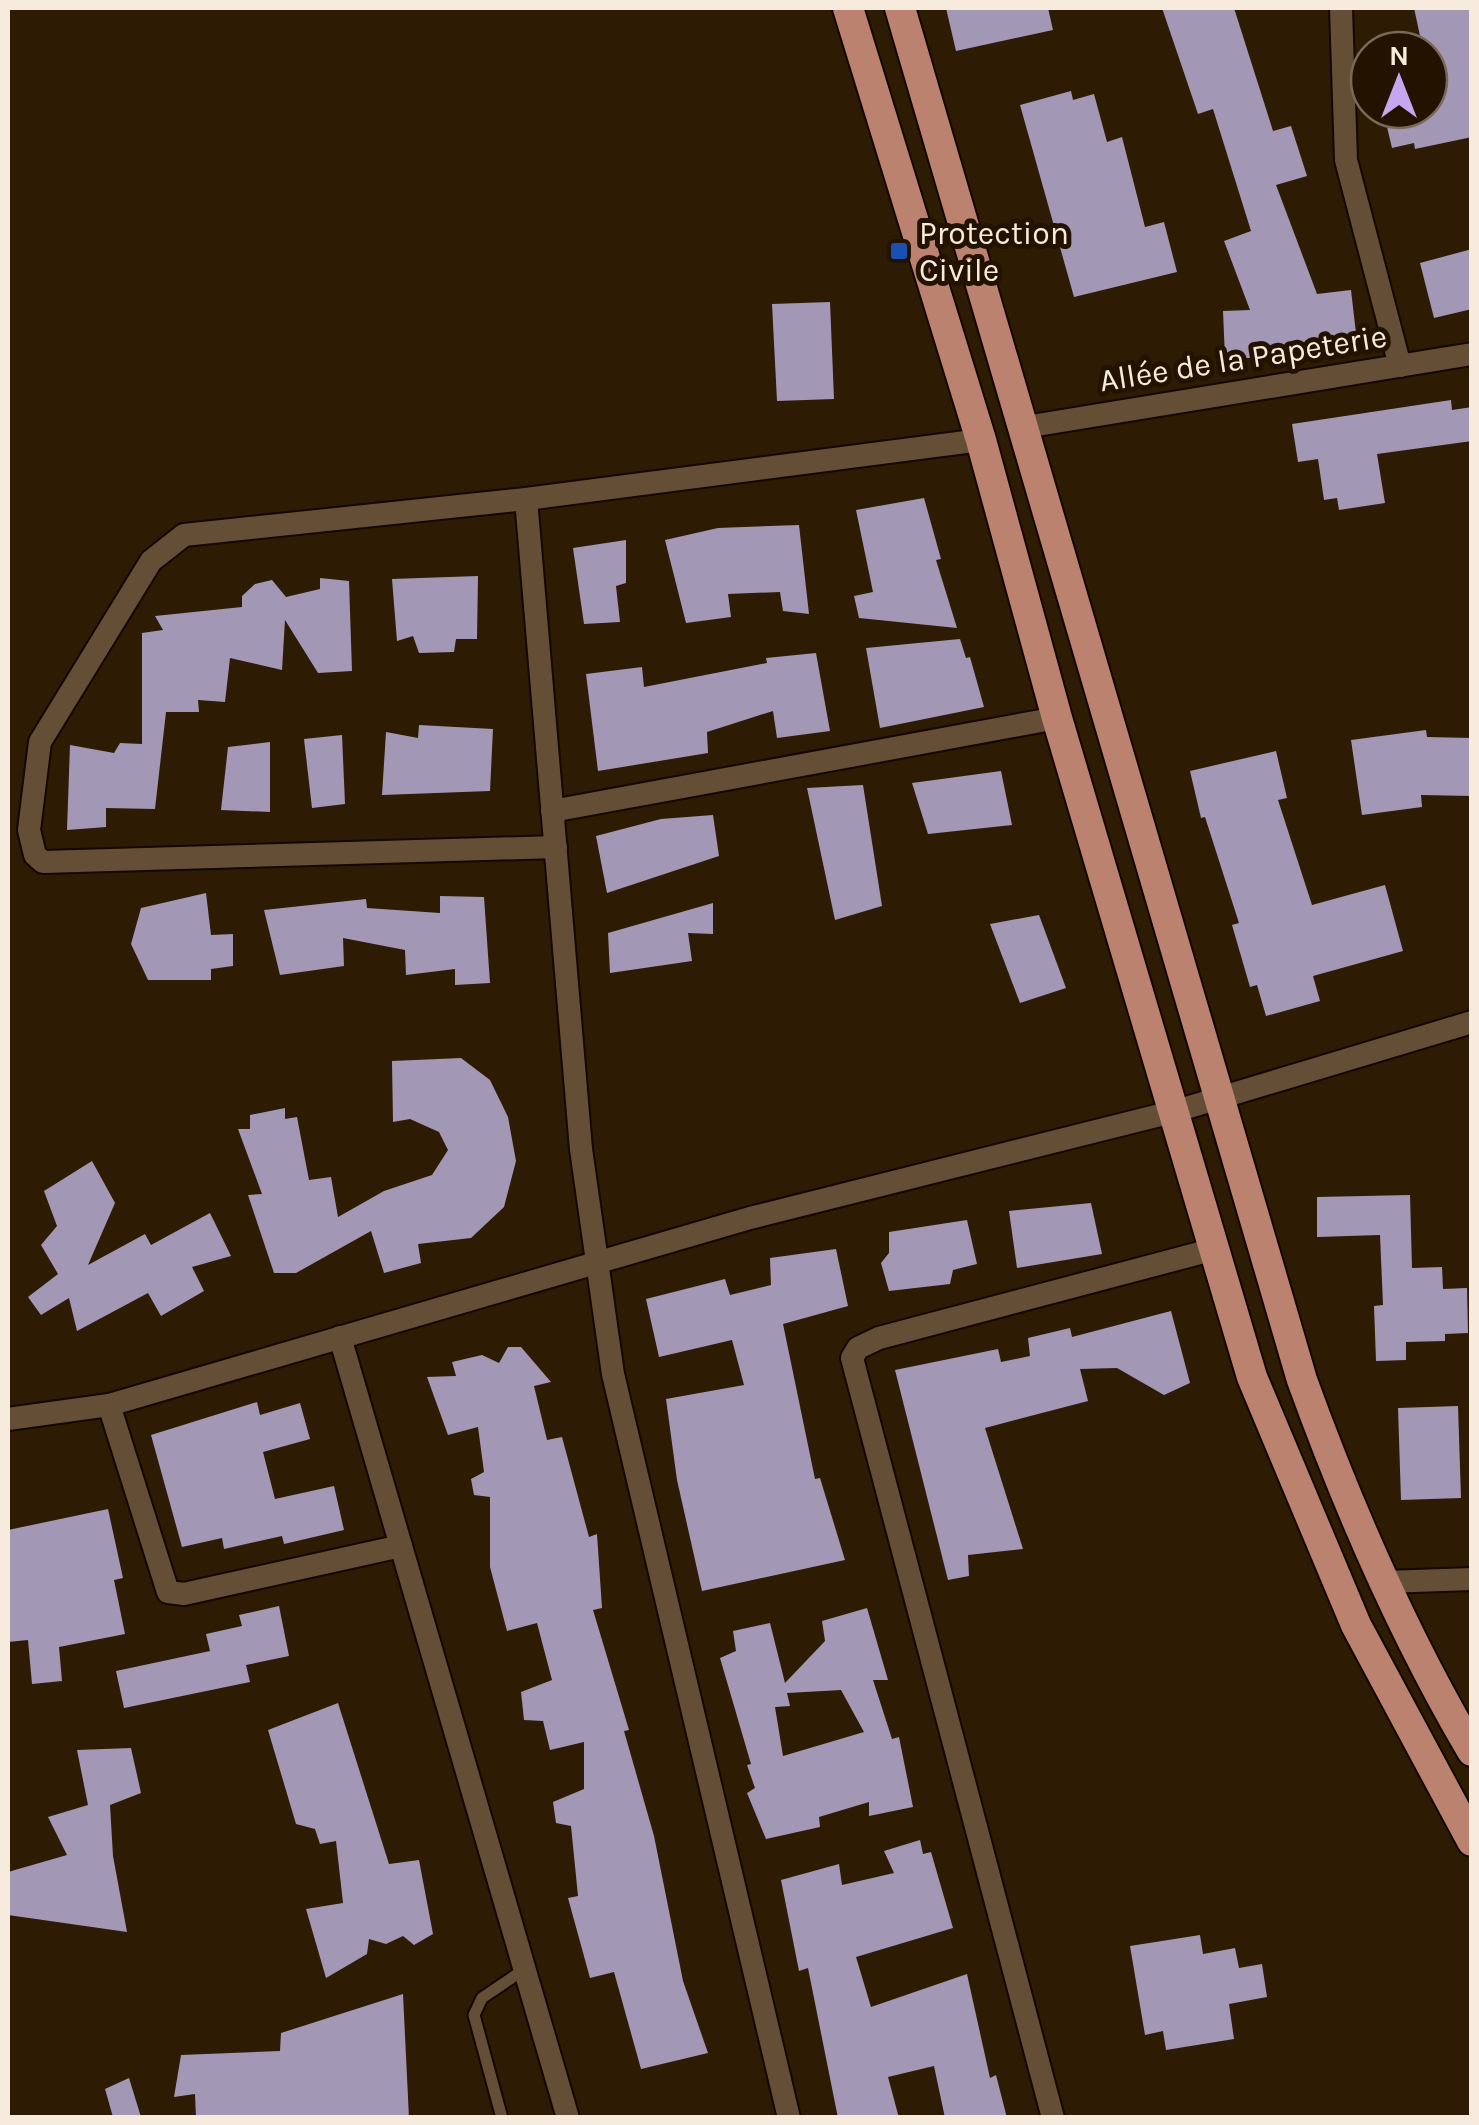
<svg xmlns="http://www.w3.org/2000/svg" width="1479" height="2125" font-family="Karla,sans-serif">
	<style>
		.building { fill: #a397b6; fill-rule: evenodd }
		.lines { fill: none; stroke-linecap: round; stroke-linejoin: round }
		.lane-casing { stroke: #150600; stroke-width: 15 }
		.street-casing { stroke: #150600; stroke-width: 26 }
		.primary-casing { stroke: #150600; stroke-width: 34 }
		.lane { stroke: #644f36; stroke-width: 11 }
		.street { stroke: #644f36; stroke-width: 22 }
		.primary { stroke: #ba826f; stroke-width: 30 }
		.transit-dot { fill: #1a4fb4; stroke: #231200; stroke-width: 4 }
		.labels { text-anchor: middle; stroke-width: 10; stroke-linejoin: round; paint-order: stroke }
		.poi-label { font-size: 32px; fill: #f7ebdd; stroke: #231200; text-anchor: start }
		.street-label { font-size: 32px; fill: #f7ebdd; stroke: #231200 }
	</style>
	<rect width="100%" height="100%" fill="#2d1c03"/>
	<g class="building">
		<polygon points="946,8 1048,8 1053,30 956,51"/>
		<polygon points="1162,8 1234,8 1273,131 1291,126 1307,176 1276,185 1317,294 1351,290 1358,351 1294,358 1225,358 1223,311 1250,310 1224,241 1251,231 1213,109 1198,114"/>
		<polygon points="1414,8 1472,8 1472,137 1415,149 1414,143 1392,148 1383,110 1429,110 1429,43 1422,45"/>
		<polygon points="1071,91 1073,100 1094,94 1107,142 1122,137 1145,227 1164,222 1177,272 1074,297 1020,105"/>
		<polygon points="1472,249 1472,309 1434,318 1420,263"/>
		<polygon points="830,302 834,399 777,401 772,304"/>
		<polygon points="1451,400 1452,410 1472,407 1472,441 1377,454 1385,503 1339,510 1337,498 1324,500 1318,459 1298,462 1292,424"/>
		<polygon points="924,498 941,559 936,560 957,628 859,618 854,596 873,592 856,510"/>
		<polygon points="799,525 809,614 783,611 780,592 728,594 731,617 686,623 665,540 718,528"/>
		<polygon points="626,540 626,583 616,586 620,622 584,624 573,548"/>
		<polygon points="478,576 477,639 456,639 454,652 419,653 413,636 397,641 392,579"/>
		<polygon points="320,578 349,581 352,671 318,673 285,620 282,670 230,658 225,702 198,700 199,712 166,712 155,809 106,808 106,827 67,830 70,745 114,753 120,743 142,744 142,633 163,630 155,616 242,607 242,596 255,584 272,580 286,597 320,589"/>
		<polygon points="960,639 966,658 970,657 984,707 880,728 866,648"/>
		<polygon points="816,653 830,731 777,738 773,711 707,732 708,753 598,771 586,674 642,667 644,687 767,663 766,658"/>
		<polygon points="419,725 493,729 490,791 382,795 386,732 418,738"/>
		<polygon points="1426,730 1427,737 1472,738 1472,796 1421,795 1422,807 1362,815 1351,740"/>
		<polygon points="342,735 345,804 312,808 304,739"/>
		<polygon points="270,742 270,812 221,810 228,747"/>
		<polygon points="1276,751 1287,798 1278,800 1312,905 1385,885 1403,951 1313,976 1320,1001 1266,1016 1257,985 1250,987 1232,925 1239,923 1205,817 1201,818 1190,771"/>
		<polygon points="1001,771 1012,825 928,834 912,783"/>
		<polygon points="863,785 882,906 835,920 807,788"/>
		<polygon points="713,815 719,856 607,893 596,836 661,819"/>
		<polygon points="206,893 211,935 233,934 233,966 211,969 211,980 148,980 131,944 141,908"/>
		<polygon points="440,896 484,897 490,983 455,985 455,969 406,975 405,950 343,938 344,966 280,975 264,910 366,899 367,908 440,913"/>
		<polygon points="713,903 713,934 688,933 692,961 610,973 608,933"/>
		<polygon points="1039,915 1066,988 1020,1003 990,924"/>
		<polygon points="461,1058 490,1080 508,1117 516,1161 504,1207 471,1238 418,1244 421,1263 384,1273 371,1231 296,1273 274,1273 248,1195 262,1194 238,1129 250,1129 250,1115 285,1108 285,1119 297,1117 309,1180 331,1177 338,1217 384,1191 432,1175 448,1150 439,1132 410,1119 393,1122 392,1061"/>
		<polygon points="92,1161 115,1203 88,1265 145,1234 151,1245 210,1213 231,1256 192,1267 204,1291 161,1316 148,1293 77,1331 69,1298 41,1315 28,1297 58,1274 41,1245 57,1226 44,1191"/>
		<polygon points="1410,1195 1412,1268 1442,1267 1443,1289 1467,1288 1468,1333 1445,1334 1445,1341 1406,1342 1406,1360 1376,1361 1374,1306 1383,1305 1380,1235 1317,1237 1317,1197"/>
		<polygon points="1091,1203 1102,1254 1017,1268 1009,1211"/>
		<polygon points="967,1220 977,1264 953,1270 950,1284 889,1291 881,1263 889,1253 889,1232"/>
		<polygon points="836,1249 848,1306 783,1324 815,1479 820,1478 845,1560 702,1591 677,1480 666,1399 744,1385 732,1340 659,1357 646,1299 725,1279 730,1295 771,1285 770,1258"/>
		<polygon points="1171,1311 1190,1383 1164,1395 1117,1368 1080,1369 1088,1401 985,1428 1023,1549 968,1555 969,1576 948,1580 895,1370 998,1349 1001,1362 1030,1356 1028,1338 1070,1328 1072,1337"/>
		<polygon points="508,1347 521,1347 551,1382 534,1386 547,1440 562,1437 589,1537 597,1534 602,1608 593,1610 629,1730 624,1731 654,1836 683,1981 708,2053 641,2069 614,1972 590,1978 568,1898 578,1896 571,1826 556,1823 553,1802 584,1789 584,1742 550,1750 543,1721 524,1720 521,1692 552,1680 537,1623 507,1631 490,1567 490,1497 474,1495 471,1479 484,1472 478,1427 448,1435 427,1377 456,1376 452,1362 482,1355 499,1363"/>
		<polygon points="257,1402 260,1415 300,1403 310,1439 263,1452 275,1499 334,1486 344,1530 284,1544 282,1536 224,1549 222,1538 182,1547 151,1435"/>
		<polygon points="1458,1406 1461,1498 1401,1500 1398,1408"/>
		<polygon points="108,1509 123,1578 114,1580 125,1634 59,1647 62,1681 32,1684 28,1640 8,1642 8,1530"/>
		<polygon points="279,1606 289,1656 246,1665 250,1682 124,1708 116,1671 210,1651 206,1634 242,1626 239,1615"/>
		<path d="M867,1608L888,1680H873L892,1739L899,1737L913,1807L869,1816V1802L819,1817L820,1827L766,1839L747,1793L755,1788L747,1765L751,1764L720,1658L736,1651L733,1631L770,1623L785,1683L825,1641L822,1621ZM841,1690L864,1732L783,1756L775,1707L790,1706L787,1693Z"/>
		<polygon points="338,1703 389,1864 419,1860 433,1934 414,1945 403,1936 386,1944 369,1939 367,1954 326,1978 306,1909 343,1903 336,1841 320,1844 315,1829 296,1824 268,1730"/>
		<polygon points="131,1748 141,1793 110,1805 113,1856 127,1932 8,1915 8,1872 67,1855 48,1817 88,1805 77,1750"/>
		<polygon points="920,1840 923,1854 931,1852 953,1928 856,1957 871,2007 967,1974 990,2078 996,2075 1007,2118 945,2118 934,2066 888,2077 899,2118 838,2118 808,1968 799,1971 781,1880 839,1864 842,1885 894,1873 884,1851"/>
		<polygon points="1200,1935 1203,1954 1235,1948 1239,1968 1262,1964 1267,1997 1229,2004 1234,2039 1166,2050 1163,2031 1145,2035 1130,1946"/>
		<polygon points="403,1994 409,2118 196,2118 195,2094 174,2097 181,2055 280,2051 281,2033"/>
		<polygon points="129,2078 141,2117 113,2117 105,2089"/>
	</g>
	<g class="lines">
		<g class="lane-casing">
			<polyline id="lane" points="502,2118 474,2015 482,1998 525,1969"/>
		</g>
		<g class="street-casing">
			<g id="street">
				<polyline points="1341,8 1346,160 1400,366"/>
				<polyline points="1025,427 1472,354"/>
				<polyline points="526,499 581,1149 613,1374 789,2118"/>
				<polyline points="552,811 1057,718"/>
				<polyline points="556,847 43,862 35,855 29,830 40,742 151,561 184,535 526,499 981,440"/>
				<polyline points="340,1337 568,2118"/>
				<polyline points="109,1405 168,1592 184,1594 401,1546"/>
				<polyline points="8,1419 109,1405 750,1218 1176,1111 1472,1022"/>
				<polyline points="1385,1582 1472,1579"/>
				<polyline points="1053,2118 852,1358 858,1348 879,1338 1215,1249"/>
			</g>
		</g>
		<g class="primary-casing">
			<g id="primary">
				<polyline points="848,8 981,440 1057,718 1252,1377 1356,1625 1472,1841"/>
				<path d="M900,8L1302,1380C1348,1507 1403,1634 1472,1751"/>
			</g>
		</g>
		<use href="#lane" class="lane"/>
		<use href="#street" class="street"/>
		<use href="#primary" class="primary"/>
	</g>
	<rect class="transit-dot" x="889" y="241" width="20" height="20" rx="5"/>
	<g class="labels">
		<g class="poi-label">
			<text x="919" y="244">Protection<tspan x="919" dy="37">Civile</tspan></text>
		</g>
		<g class="street-label">
			<text transform="translate(1243 358) rotate(-9)" y="11">Allée de la Papeterie</text>
		</g>
	</g>
	<rect width="1479" height="2125" fill="none" stroke="#f7ebdd" stroke-width="20"/>
	<g transform="translate(1399 80)"><circle r="48" fill="#231200" stroke="#786958" stroke-width="2.5"/>
	<path d="M0-8L18 38L0 25L-18 38Z" fill="#c7a6f0"/>
	<text y="-15" font-size="28" font-weight="bold" text-anchor="middle" fill="#f7ebdd">N</text>
	</g>
</svg>
